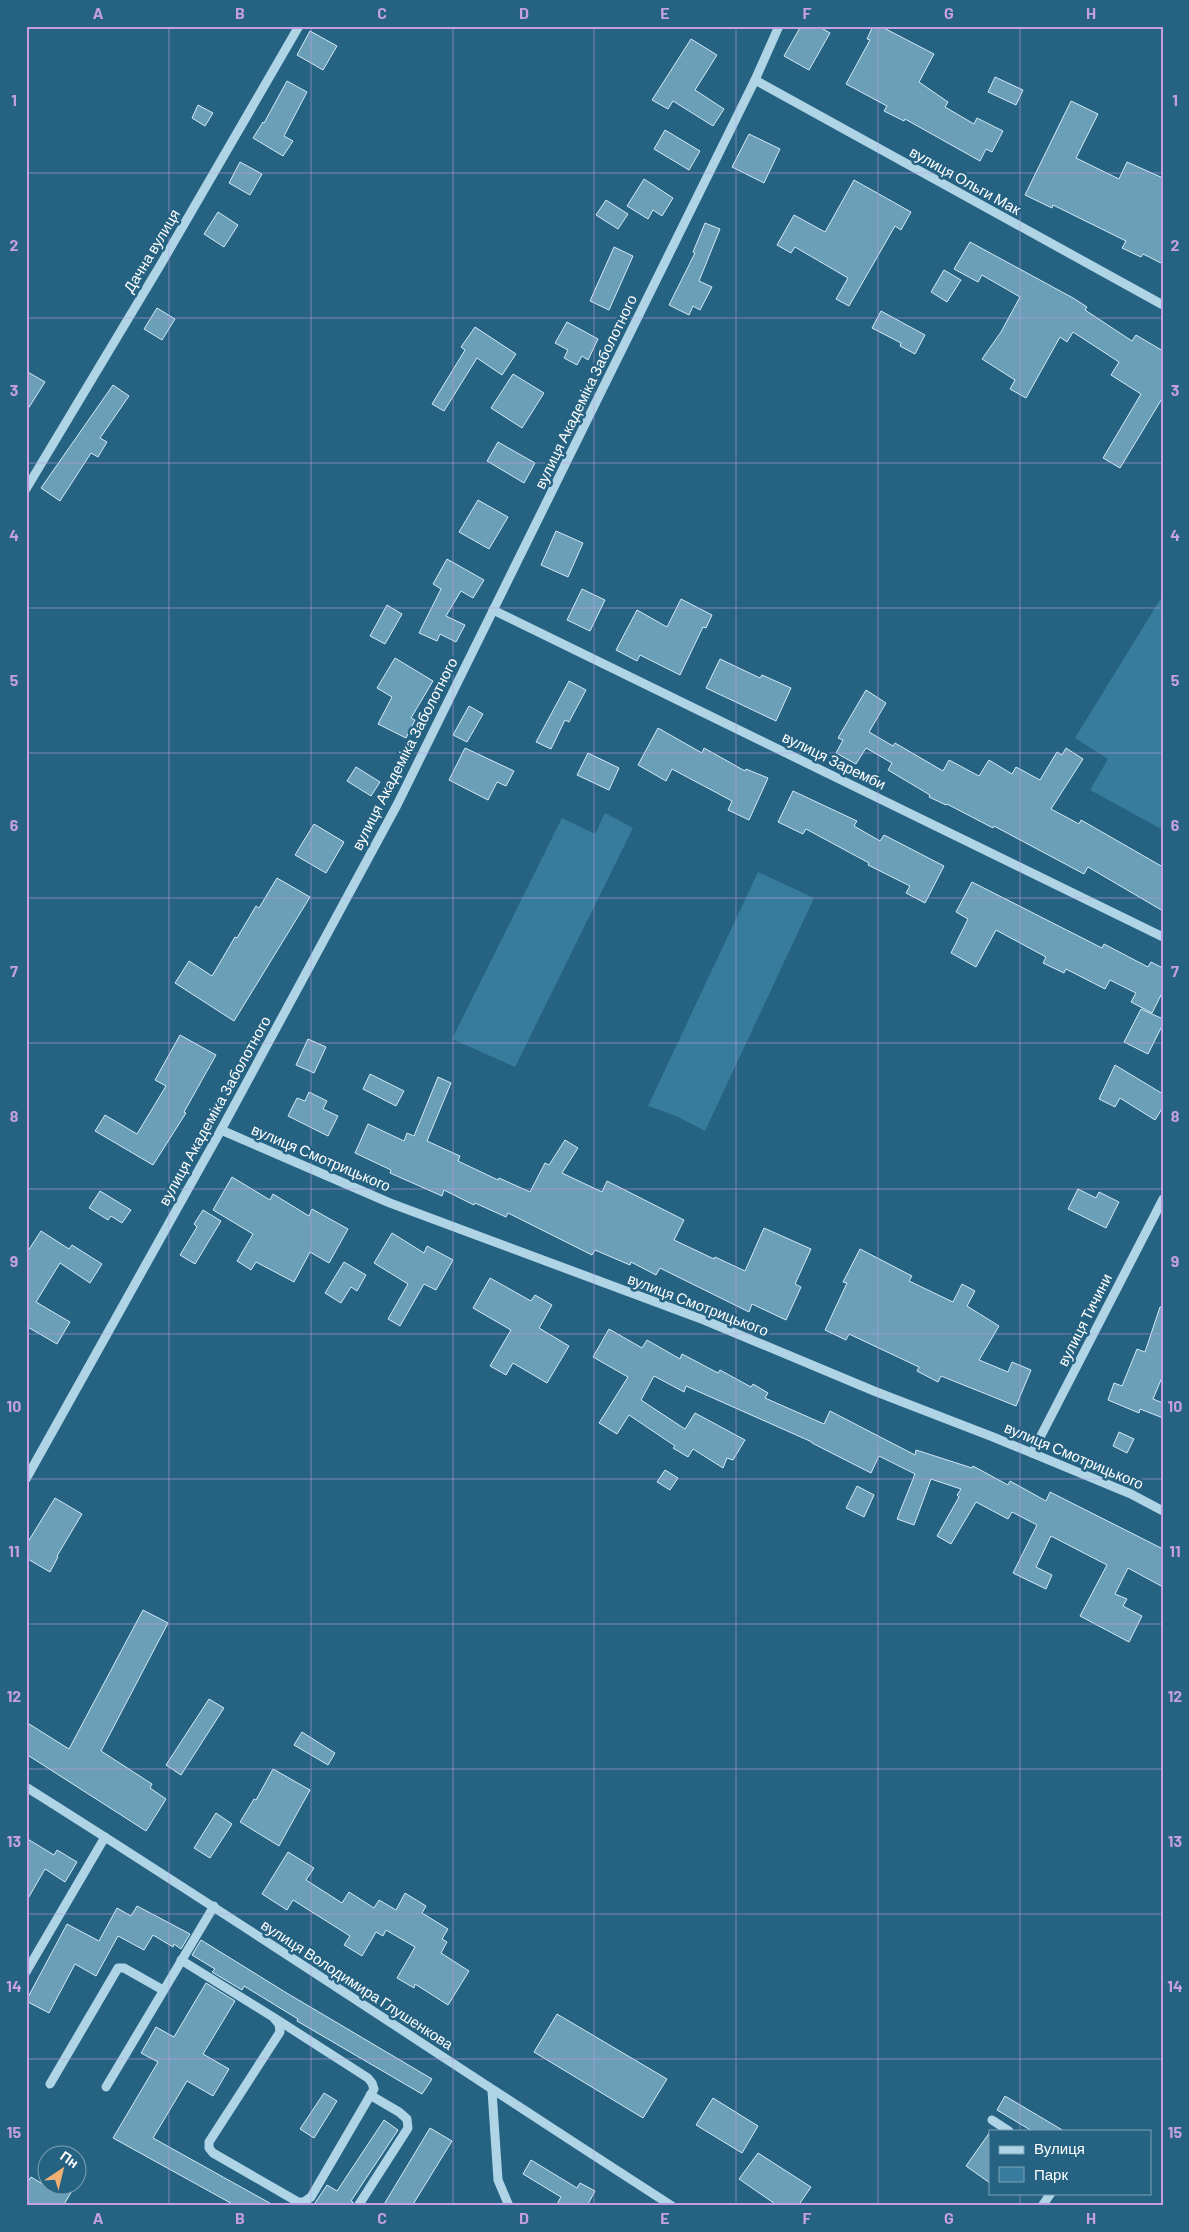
<svg xmlns="http://www.w3.org/2000/svg" width="1189" height="2232" font-family="Barlow,sans-serif">
	<style>
		.green { fill: #377c9d }
		.building { fill: #6b9eb7; stroke: #d2eaf5 }
		.lines { fill: none; stroke-linecap: round; stroke-linejoin: round }
		.minor { stroke: #aed4e6; stroke-width: 9 }
		.grid { fill: none; stroke: #c4a0e2; stroke-width: 1; stroke-opacity: 0.55 }
		.labels { text-anchor: middle; stroke-width: 5; stroke-linejoin: round; paint-order: stroke }
		.street-label { font-size: 15px; fill: #fff; stroke: #266282 }
		.neatline { fill: none; stroke: #c4a0e2; stroke-width: 2 }
		.grid-label { font-size: 16px; text-anchor: middle; font-weight: bold; fill: #c4a0e2 }
	</style>
	<rect width="100%" height="100%" fill="#266282"/>
	<g class="green">
		<polygon points="1163,595 1163,830 1090,790 1108,759 1075,738"/>
		<polygon points="605,813 633,828 515,1067 452,1039 562,818 595,834"/>
		<polygon points="758,872 814,898 705,1131 676,1116 648,1106"/>
	</g>
	<g class="building">
		<polygon points="801,26 818,26 830,33 809,70 784,56"/>
		<polygon points="873,26 880,26 934,54 919,82 948,102 945,107 974,124 977,118 1003,131 992,152 986,149 980,161 905,119 904,121 884,111 887,106 846,84 870,40 867,39"/>
		<polygon points="310,31 337,46 323,70 297,55"/>
		<polygon points="691,39 717,55 695,90 724,109 713,126 673,101 668,109 652,100"/>
		<polygon points="995,77 1023,90 1016,105 988,92"/>
		<polygon points="287,81 307,92 284,136 293,141 283,156 253,138 263,122 264,123"/>
		<polygon points="1071,101 1098,114 1076,158 1119,179 1127,162 1163,178 1163,264 1143,254 1141,257 1122,248 1126,241 1053,205 1052,208 1025,195"/>
		<polygon points="198,105 213,113 205,126 192,118"/>
		<polygon points="665,130 700,151 689,170 654,149"/>
		<polygon points="749,134 780,149 764,183 732,167"/>
		<polygon points="240,162 262,174 250,195 229,183"/>
		<polygon points="644,179 673,198 662,216 653,210 648,219 627,206"/>
		<polygon points="854,180 911,212 901,230 895,226 849,306 836,299 848,278 795,247 791,253 777,245 794,215 825,232"/>
		<polygon points="606,200 628,214 618,229 596,215"/>
		<polygon points="218,212 238,225 224,247 204,234"/>
		<polygon points="705,223 720,229 699,281 712,287 700,310 693,306 689,315 669,305 695,253 693,252"/>
		<polygon points="970,242 1073,298 1087,307 1085,310 1132,341 1136,335 1163,351 1163,397 1120,468 1103,458 1141,394 1111,375 1119,362 1073,332 1067,342 1060,337 1026,398 1010,389 1015,380 982,359 1001,332 1020,297 982,275 978,282 954,269"/>
		<polygon points="614,247 633,256 609,310 590,301"/>
		<polygon points="944,270 961,280 947,302 931,292"/>
		<polygon points="157,308 175,319 162,340 144,329"/>
		<polygon points="881,311 925,335 915,354 900,346 901,343 872,328"/>
		<polygon points="567,322 598,339 588,360 582,356 577,365 564,358 568,350 555,343"/>
		<polygon points="475,327 516,354 502,375 477,358 444,411 432,404 465,350 461,347"/>
		<polygon points="26,371 45,382 26,412"/>
		<polygon points="513,374 544,393 522,428 491,408"/>
		<polygon points="113,385 129,396 100,438 107,442 98,457 91,453 60,501 41,488"/>
		<polygon points="498,442 535,463 524,483 487,461"/>
		<polygon points="478,500 508,517 489,549 459,532"/>
		<polygon points="556,531 583,543 568,577 541,565"/>
		<polygon points="447,559 484,580 473,598 461,591 446,616 465,625 456,642 440,634 437,641 419,633 441,589 433,584"/>
		<polygon points="582,589 605,600 590,631 567,620"/>
		<polygon points="681,599 712,615 706,628 703,627 680,675 640,655 637,661 616,650 637,610 667,627"/>
		<polygon points="387,605 402,614 385,644 370,636"/>
		<polygon points="395,658 433,681 411,718 415,720 406,738 378,724 392,697 377,688"/>
		<polygon points="720,659 760,678 762,675 791,688 776,721 706,688"/>
		<polygon points="569,681 586,690 569,722 565,720 551,749 536,742"/>
		<polygon points="866,690 886,703 869,732 893,746 895,743 943,771 949,760 979,776 989,760 1012,774 1016,767 1040,780 1057,752 1062,755 1066,748 1083,759 1051,809 1079,824 1081,820 1163,867 1163,911 1088,867 1084,874 994,826 993,828 947,804 946,805 929,797 930,795 888,770 892,763 866,748 856,764 836,753 843,740 838,738"/>
		<polygon points="469,706 483,714 467,742 453,735"/>
		<polygon points="658,728 702,753 704,748 745,771 746,769 768,778 749,820 728,810 732,801 672,769 666,781 638,765"/>
		<polygon points="465,748 514,771 506,786 497,782 488,800 449,780"/>
		<polygon points="588,753 619,768 609,790 577,775"/>
		<polygon points="356,767 380,782 371,796 347,781"/>
		<polygon points="793,791 857,821 854,826 880,841 884,835 944,866 925,903 906,893 910,886 868,865 869,863 806,829 803,834 778,822"/>
		<polygon points="314,824 344,842 326,873 295,855"/>
		<polygon points="277,878 310,897 234,1021 175,983 189,961 212,976 235,937 237,938 256,906 259,908"/>
		<polygon points="972,882 1102,948 1104,944 1148,967 1151,962 1163,968 1163,991 1152,1013 1131,1002 1136,993 1110,980 1105,989 1066,969 1064,973 1043,963 1046,957 996,930 976,967 951,953 968,919 956,912"/>
		<polygon points="1141,1009 1163,1019 1163,1024 1148,1054 1124,1042"/>
		<polygon points="180,1035 216,1055 184,1112 186,1113 153,1165 95,1131 105,1115 137,1134 166,1086 155,1080"/>
		<polygon points="308,1039 326,1047 314,1073 296,1065"/>
		<polygon points="1115,1065 1163,1094 1163,1107 1155,1120 1120,1098 1115,1107 1099,1099"/>
		<polygon points="370,1074 404,1091 396,1106 363,1089"/>
		<polygon points="438,1077 451,1083 427,1141 460,1156 458,1161 498,1180 499,1178 530,1192 545,1163 549,1165 565,1140 578,1148 562,1173 602,1192 607,1181 684,1220 674,1240 714,1259 715,1257 745,1271 764,1228 811,1249 795,1284 801,1287 786,1320 752,1304 749,1312 660,1268 656,1275 631,1262 630,1265 595,1250 592,1255 508,1213 506,1217 475,1203 474,1205 444,1190 442,1196 390,1173 391,1170 355,1153 368,1124 404,1141 407,1133 414,1136"/>
		<polygon points="309,1092 327,1101 323,1109 338,1116 328,1136 288,1116 297,1098 305,1101"/>
		<polygon points="232,1177 270,1200 273,1194 309,1216 312,1209 348,1229 329,1263 310,1252 294,1282 256,1262 251,1270 237,1261 253,1234 213,1210"/>
		<polygon points="1078,1189 1096,1198 1099,1192 1119,1202 1106,1228 1068,1209"/>
		<polygon points="100,1191 131,1210 122,1223 111,1216 108,1220 89,1208"/>
		<polygon points="203,1210 221,1221 195,1264 180,1255 197,1227 194,1224"/>
		<polygon points="41,1231 69,1249 72,1245 102,1264 90,1283 60,1263 36,1302 70,1322 57,1344 26,1326 26,1254"/>
		<polygon points="392,1233 424,1253 427,1246 453,1260 436,1290 424,1284 400,1326 388,1319 408,1284 374,1263"/>
		<polygon points="860,1249 912,1276 909,1281 953,1302 962,1284 975,1291 967,1306 999,1326 979,1360 1008,1372 1012,1362 1031,1370 1016,1406 941,1376 938,1382 917,1371 919,1367 849,1334 846,1340 825,1330 847,1283 843,1282"/>
		<polygon points="344,1262 366,1275 357,1291 351,1287 341,1303 325,1293"/>
		<polygon points="490,1278 531,1301 535,1295 552,1305 539,1328 569,1346 547,1383 513,1363 506,1375 490,1366 511,1330 473,1308"/>
		<polygon points="1160,1307 1163,1307 1163,1375 1153,1399 1163,1403 1163,1418 1140,1409 1139,1413 1108,1400 1114,1383 1122,1386 1137,1349 1145,1352"/>
		<polygon points="609,1329 642,1348 647,1340 680,1359 682,1354 718,1373 720,1370 751,1387 753,1384 768,1393 765,1398 824,1424 830,1411 915,1455 916,1450 972,1468 973,1466 1008,1485 1010,1481 1046,1501 1050,1492 1163,1549 1163,1587 1128,1568 1115,1594 1127,1599 1123,1606 1142,1616 1129,1642 1080,1616 1107,1565 1051,1536 1036,1567 1052,1575 1046,1589 1013,1573 1037,1525 1012,1512 1008,1519 976,1502 951,1544 937,1536 959,1497 957,1495 961,1489 931,1479 914,1525 897,1519 915,1474 879,1456 871,1473 812,1443 812,1442 686,1386 684,1392 654,1376 641,1400 685,1429 695,1413 745,1440 733,1460 727,1458 723,1468 693,1449 688,1457 673,1448 675,1446 629,1415 617,1434 599,1423 628,1377 593,1357"/>
		<polygon points="1119,1432 1134,1439 1127,1453 1113,1446"/>
		<polygon points="665,1470 678,1478 670,1490 657,1482"/>
		<polygon points="857,1486 874,1495 864,1517 846,1508"/>
		<polygon points="55,1498 82,1514 57,1556 58,1557 50,1572 26,1558 26,1545"/>
		<polygon points="143,1610 168,1623 101,1751 152,1784 150,1788 166,1799 146,1831 26,1754 26,1722 69,1749"/>
		<polygon points="209,1699 224,1708 181,1775 166,1765"/>
		<polygon points="302,1732 335,1753 328,1765 294,1745"/>
		<polygon points="273,1769 310,1790 279,1846 240,1822 254,1799 256,1800"/>
		<polygon points="216,1813 232,1824 210,1858 194,1848"/>
		<polygon points="26,1838 54,1855 57,1850 77,1862 65,1882 45,1869 26,1902"/>
		<polygon points="288,1852 314,1868 306,1880 342,1903 349,1892 374,1908 379,1900 396,1910 405,1893 426,1906 422,1913 448,1929 442,1939 447,1942 441,1953 469,1971 448,2005 415,1984 414,1988 397,1978 415,1947 386,1930 383,1936 376,1932 362,1956 344,1945 350,1936 293,1900 287,1910 262,1894"/>
		<polygon points="137,1906 190,1934 181,1949 174,1944 173,1947 153,1935 144,1950 118,1936 96,1976 75,1964 49,2013 26,2001 67,1924 99,1941 117,1908 131,1916"/>
		<polygon points="201,1940 285,1992 432,2079 422,2094 297,2021 298,2019 244,1986 242,1990 212,1972 215,1969 192,1955"/>
		<polygon points="206,1983 235,2001 203,2054 229,2069 213,2096 187,2081 153,2138 275,2206 236,2206 113,2138 158,2062 141,2053 156,2027 174,2037"/>
		<polygon points="557,2014 667,2079 643,2118 534,2052"/>
		<polygon points="324,2093 337,2101 314,2138 300,2129"/>
		<polygon points="1005,2096 1064,2131 1032,2131 997,2110"/>
		<polygon points="713,2098 758,2126 742,2153 696,2125"/>
		<polygon points="384,2120 398,2130 351,2201 353,2202 352,2206 313,2206 327,2185 337,2191"/>
		<polygon points="430,2128 452,2141 412,2206 383,2206"/>
		<polygon points="990,2132 990,2183 966,2166"/>
		<polygon points="758,2153 811,2187 798,2206 778,2206 739,2179"/>
		<polygon points="531,2160 577,2188 580,2183 595,2191 587,2206 556,2206 561,2197 523,2174"/>
		<polygon points="31,2177 46,2186 62,2184 72,2191 63,2206 26,2206 26,2185"/>
	</g>
	<g class="lines">
		<g class="minor">
			<polyline points="755,80 1163,305"/>
			<polyline points="26,489 161,264 299,26"/>
			<polyline points="493,610 1163,937"/>
			<polyline points="221,1130 390,1203 704,1320 874,1391 993,1437 1131,1494 1163,1511"/>
			<polyline points="1032,1453 1163,1199"/>
			<polyline points="26,1479 221,1130 397,805 755,80 779,26"/>
			<path d="M26,1787C244,1924 456,2067 672,2206"/>
			<polyline points="181,1960 273,2017 279,2024 280,2032 209,2142 209,2148 213,2153 298,2202 304,2202 311,2197 374,2089 372,2083 368,2078 273,2017"/>
			<polyline points="26,1972 105,1837"/>
			<polyline points="50,2084 118,1968 124,1968 163,1990"/>
			<polyline points="106,2087 214,1906"/>
			<polyline points="492,2091 498,2180 509,2206"/>
			<polyline points="992,2120 1009,2131"/>
			<polyline points="358,2206 408,2128 407,2119 399,2112 370,2095"/>
			<polyline points="1042,2206 1051,2193"/>
		</g>
	</g>
	<path class="grid" d="M169,26V2206M311,26V2206M453,26V2206M594,26V2206M736,26V2206M878,26V2206M1020,26V2131M26,173H1163M26,318H1163M26,463H1163M26,608H1163M26,753H1163M26,898H1163M26,1043H1163M26,1189H1163M26,1334H1163M26,1479H1163M26,1624H1163M26,1769H1163M26,1914H1163M26,2059H1163M1020,2193V2206"/>
	<g class="labels">
		<g class="street-label">
			<text transform="translate(965 181) rotate(29)" y="5">вулиця Ольги Мак</text>
			<text transform="translate(152 251) rotate(-59)" y="5">Дачна вулиця</text>
			<text transform="translate(586 392) rotate(-64)" y="5">вулиця Академіка Заболотного</text>
			<text transform="translate(405 754) rotate(-63)" y="5">вулиця Академіка Заболотного</text>
			<text transform="translate(834 761) rotate(26)" y="5">вулиця Заремби</text>
			<text transform="translate(215 1111) rotate(-61)" y="5">вулиця Академіка Заболотного</text>
			<text transform="translate(321 1158) rotate(23)" y="5">вулиця Смотрицького</text>
			<text transform="translate(698 1305) rotate(21)" y="5">вулиця Смотрицького</text>
			<text transform="translate(1085 1320) rotate(-63)" y="5">вулиця Тичини</text>
			<text transform="translate(1074 1456) rotate(23)" y="5">вулиця Смотрицького</text>
			<text transform="translate(357 1985) rotate(33)" y="5">вулиця Володимира Глушенкова</text>
		</g>
	</g>
	<rect width="1189" height="2232" fill="none" stroke="#266282" stroke-width="55"/>
	<rect x="989" y="2130" width="162" height="65" fill="#266282" stroke="#7da1b4"/>
	<rect x="999" y="2146" width="25" height="8" fill="#aed4e6" stroke="#7da1b4"/>
	<text x="1034" y="2154" font-size="15" fill="#ffffff">Вулиця</text>
	<rect x="999" y="2167" width="25" height="15" fill="#377c9d" stroke="#7da1b4"/>
	<text x="1034" y="2180" font-size="15" fill="#ffffff">Парк</text>
	<g transform="translate(62 2170) rotate(35)"><circle r="24" fill="#266282" stroke="#7da1b4"/>
	<path d="M0-4L9 19L0 12L-9 19Z" fill="#efb074"/>
	<text y="-8" font-size="14" font-weight="bold" text-anchor="middle" fill="#ffffff">Пн</text>
	</g>
	<rect x="28" y="28" width="1134" height="2176" class="neatline"/>
	<g class="grid-label">
		<text x="98" y="19">A</text>
		<text x="240" y="19">B</text>
		<text x="382" y="19">C</text>
		<text x="524" y="19">D</text>
		<text x="665" y="19">E</text>
		<text x="807" y="19">F</text>
		<text x="949" y="19">G</text>
		<text x="1091" y="19">H</text>
		<text x="14" y="106">1</text>
		<text x="1175" y="106">1</text>
		<text x="14" y="251">2</text>
		<text x="1175" y="251">2</text>
		<text x="14" y="396">3</text>
		<text x="1175" y="396">3</text>
		<text x="14" y="541">4</text>
		<text x="1175" y="541">4</text>
		<text x="14" y="686">5</text>
		<text x="1175" y="686">5</text>
		<text x="14" y="831">6</text>
		<text x="1175" y="831">6</text>
		<text x="14" y="977">7</text>
		<text x="1175" y="977">7</text>
		<text x="14" y="1122">8</text>
		<text x="1175" y="1122">8</text>
		<text x="14" y="1267">9</text>
		<text x="1175" y="1267">9</text>
		<text x="14" y="1412">10</text>
		<text x="1175" y="1412">10</text>
		<text x="14" y="1557">11</text>
		<text x="1175" y="1557">11</text>
		<text x="14" y="1702">12</text>
		<text x="1175" y="1702">12</text>
		<text x="14" y="1847">13</text>
		<text x="1175" y="1847">13</text>
		<text x="14" y="1992">14</text>
		<text x="1175" y="1992">14</text>
		<text x="14" y="2138">15</text>
		<text x="1175" y="2138">15</text>
		<text x="98" y="2224">A</text>
		<text x="240" y="2224">B</text>
		<text x="382" y="2224">C</text>
		<text x="524" y="2224">D</text>
		<text x="665" y="2224">E</text>
		<text x="807" y="2224">F</text>
		<text x="949" y="2224">G</text>
		<text x="1091" y="2224">H</text>
	</g>
</svg>
